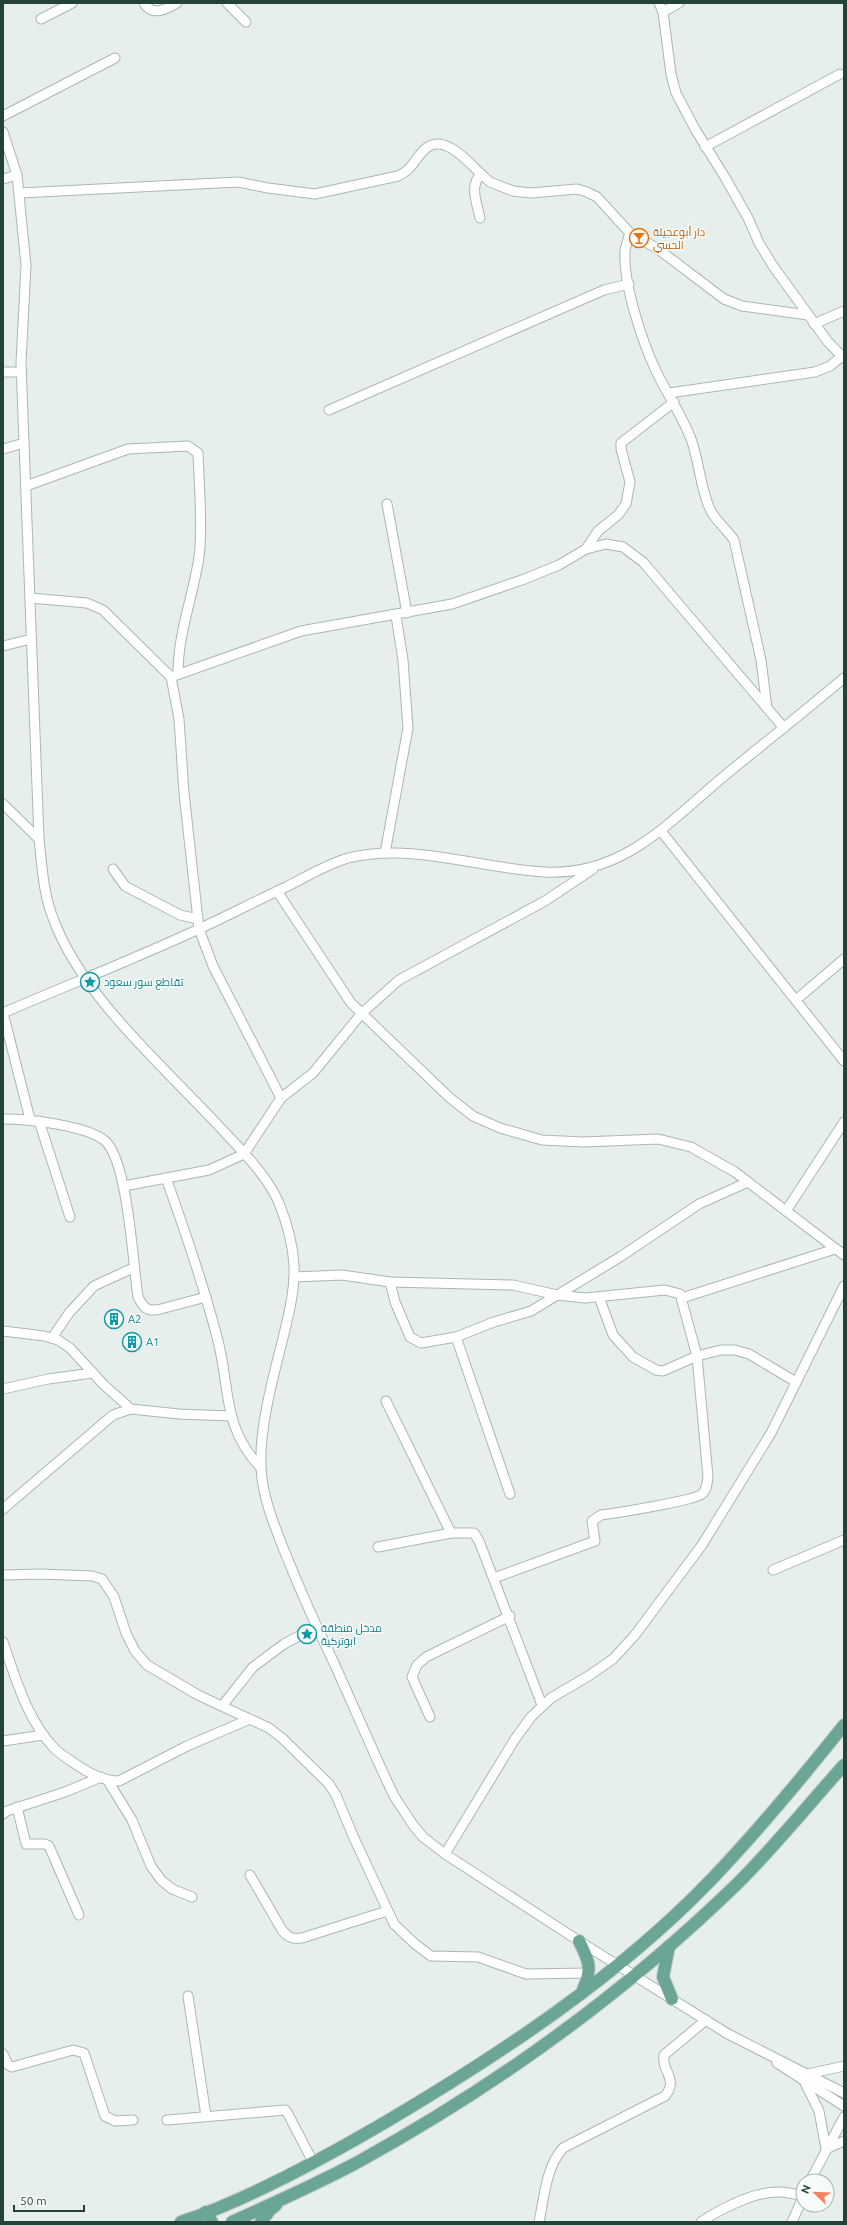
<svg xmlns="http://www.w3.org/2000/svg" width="847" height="2225" font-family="Ubuntu,Cairo,sans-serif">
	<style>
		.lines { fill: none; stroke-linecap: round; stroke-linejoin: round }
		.minor-casing { stroke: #a8b8b2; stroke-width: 11 }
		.major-casing { stroke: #c2cac8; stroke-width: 14 }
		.minor { stroke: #fff; stroke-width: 9 }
		.major { stroke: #6aa596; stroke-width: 12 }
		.labels { text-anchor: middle; stroke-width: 3; stroke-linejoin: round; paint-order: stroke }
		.food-label { font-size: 11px; fill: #c56008; stroke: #f7fbf9; text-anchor: start }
		.culture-label { font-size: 11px; fill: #0d838f; stroke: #f7fbf9; text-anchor: start }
	</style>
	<rect width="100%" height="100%" fill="#e6efeb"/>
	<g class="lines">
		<g class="minor-casing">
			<g id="minor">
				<path d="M144,3C152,17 167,9 177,3"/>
				<polyline points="227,3 246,22"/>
				<polyline points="659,3 663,12 671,74 676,93 695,129 726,179 748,218 759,243 773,266 828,342 844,358"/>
				<polyline points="663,12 679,3"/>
				<polyline points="41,19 72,3"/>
				<polyline points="3,116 115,58"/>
				<path d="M3,132L17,175L26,265L21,363L39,839C42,865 43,893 53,918C81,995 161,1064 216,1123C238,1147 266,1173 279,1203C287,1223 293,1244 294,1266C295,1287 290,1309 285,1330C275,1371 259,1425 261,1467C262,1497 275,1527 286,1555C301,1592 317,1628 334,1663C354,1707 373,1752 394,1796L413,1825L423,1837L445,1854L579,1941L728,2034L844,2093"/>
				<polyline points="705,147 840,74"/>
				<polyline points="3,179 17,175"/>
				<path d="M20,193L238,182L268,188L315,194L398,176C413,169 413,161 424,150C443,131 468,162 481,174"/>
				<path d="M480,218C477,203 469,186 481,174L490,182L513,191L531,193L577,189L587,192L597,197L630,233L658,249L724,299L742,306L808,315"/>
				<path d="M630,233C628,239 626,245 625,251C623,284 642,341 656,371C667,394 682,415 691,439C699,461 700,485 709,507C714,520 726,528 734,540L761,660L767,708"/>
				<polyline points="814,324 844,311"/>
				<polyline points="3,372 21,372"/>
				<polyline points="669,393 815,372 830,366 842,356"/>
				<polyline points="329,410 604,290 629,284"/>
				<polyline points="3,449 24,443"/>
				<path d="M26,486L128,449L188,446L198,453C199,484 203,527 199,557C193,597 178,633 178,673"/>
				<polyline points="387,504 407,613"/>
				<polyline points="586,549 598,531 618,515 626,504 630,482 621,449 621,443 674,402"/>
				<polyline points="30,598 87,603 103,610 171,677 179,719 184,793 199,929 213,966 281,1098"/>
				<polyline points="3,646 31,639"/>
				<polyline points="171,677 301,631 452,604 522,580 559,565 586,549 606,544 623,547 643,562 784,728"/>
				<polyline points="3,804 39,839"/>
				<polyline points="661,831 844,1061"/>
				<polyline points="385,853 408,728 403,660 396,616"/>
				<polyline points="113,869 125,886 180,915 198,919"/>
				<polyline points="277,891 351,1003 450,1098 473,1116 500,1128 542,1140 583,1142 658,1139 691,1147 735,1172 844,1255"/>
				<polyline points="796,1000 844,959"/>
				<path d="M3,1013C68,985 134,959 199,929C229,915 258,900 288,886C307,876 328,864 348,858C414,842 480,869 545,872C623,876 668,823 723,777C763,744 804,712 844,678"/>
				<polyline points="3,1013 30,1119"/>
				<path d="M3,1119C28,1119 84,1125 104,1140C128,1158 133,1266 138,1297C143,1306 145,1311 157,1310L206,1297"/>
				<polyline points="39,1121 70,1217"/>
				<path d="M166,1178C185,1231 203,1283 217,1337C231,1388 221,1426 261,1468"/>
				<polyline points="124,1186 209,1170 244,1154 281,1098 313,1073 362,1013 399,980 545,901 593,869"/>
				<polyline points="786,1211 844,1122"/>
				<path d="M294,1277L342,1275L390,1282L513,1285L557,1295L585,1298L665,1290L680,1294L697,1356L708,1477C707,1483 707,1490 702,1494C693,1501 616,1513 601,1515L592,1521L595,1541L494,1578"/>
				<polyline points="390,1282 395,1302 410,1337 421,1343 456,1337 494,1322 531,1311 620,1257 699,1204 748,1182"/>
				<polyline points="599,1297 613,1335 633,1357 656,1370 663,1371 697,1356 721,1350 735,1350 749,1354 796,1382"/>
				<polyline points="682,1298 835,1249"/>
				<polyline points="3,1331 44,1336 58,1340 70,1348 104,1385 131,1409"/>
				<polyline points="456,1337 510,1494"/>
				<polyline points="52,1338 69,1313 94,1286 133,1268"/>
				<polyline points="3,1389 48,1379 93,1373"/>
				<polyline points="386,1401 451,1533"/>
				<polyline points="3,1509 113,1415 131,1409 179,1414 231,1416"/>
				<polyline points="378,1547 451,1533 474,1533 479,1541 542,1705"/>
				<polyline points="773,1570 844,1540"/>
				<polyline points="3,1575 41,1574 92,1576 102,1579 114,1597 126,1633 135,1651 147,1665 198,1695 269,1728 282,1738 329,1784 336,1795 354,1838 394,1924 415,1944 431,1956 478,1957 526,1974 589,1973"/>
				<path d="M3,1642C16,1679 27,1720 55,1749C61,1755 70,1760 77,1765C90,1774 104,1781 119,1781L187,1746L250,1719"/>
				<polyline points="222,1706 253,1667 284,1644 316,1627"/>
				<polyline points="430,1717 412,1677 417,1665 426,1657 510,1616"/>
				<polyline points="3,1741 43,1735"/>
				<polyline points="108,1781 132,1820 151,1866 161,1880 172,1889 192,1897"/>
				<polyline points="17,1807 26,1844 45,1844 49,1846 79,1915"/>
				<polyline points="3,1814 7,1811 65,1792 101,1777"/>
				<polyline points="445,1854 515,1739 531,1717 551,1698 590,1675 613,1659 635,1635 702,1545 771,1433 844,1286"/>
				<path d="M250,1875L282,1930C288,1938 293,1939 302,1938L387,1911"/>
				<polyline points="188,1996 206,2116"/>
				<polyline points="3,2054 8,2065 12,2067 73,2050 84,2053 105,2116 115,2121 133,2120"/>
				<polyline points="777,2063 844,2106"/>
				<polyline points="808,2074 844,2066"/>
				<polyline points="805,2083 819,2111 826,2149 844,2141"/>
				<polyline points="167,2120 285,2110 288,2114 313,2162"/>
				<polyline points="810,2181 844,2117"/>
				<path d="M539,2222C544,2198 546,2167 563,2148L665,2096C679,2078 661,2072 664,2055L706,2020"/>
				<path d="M701,2222C720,2209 756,2191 779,2192C787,2192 795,2194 803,2196"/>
				<polyline points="792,2222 803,2197"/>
			</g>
		</g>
		<g class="major-casing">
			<g id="major">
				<path d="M579,1941C590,1962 592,1969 583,1990"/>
				<polyline points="669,1946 663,1977 672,1999"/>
				<polyline points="206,2212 212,2222"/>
				<path d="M181,2222C250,2199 326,2157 389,2120C502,2053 617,1977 709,1882C757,1832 801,1779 844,1725"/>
				<path d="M232,2222C274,2203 317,2184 358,2162C496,2086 625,1993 738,1883C775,1846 809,1804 844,1765"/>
				<polyline points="261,2222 270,2210 276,2205"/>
			</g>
		</g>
		<use href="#minor" class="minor"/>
		<use href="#major" class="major"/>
	</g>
	<defs>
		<g id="bar-ring" transform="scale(1)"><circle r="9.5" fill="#f7fbf9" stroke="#e8710a" stroke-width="1.5"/><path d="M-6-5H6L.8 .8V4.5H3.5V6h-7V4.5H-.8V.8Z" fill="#e8710a"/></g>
		<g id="sight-ring" transform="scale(1)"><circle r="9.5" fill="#f7fbf9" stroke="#0f9aa8" stroke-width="1.5"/><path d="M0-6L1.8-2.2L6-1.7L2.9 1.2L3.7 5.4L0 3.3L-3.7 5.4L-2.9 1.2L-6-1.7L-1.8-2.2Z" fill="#0f9aa8"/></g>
		<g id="building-ring" transform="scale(1)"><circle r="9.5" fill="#f7fbf9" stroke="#0f9aa8" stroke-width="1.5"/><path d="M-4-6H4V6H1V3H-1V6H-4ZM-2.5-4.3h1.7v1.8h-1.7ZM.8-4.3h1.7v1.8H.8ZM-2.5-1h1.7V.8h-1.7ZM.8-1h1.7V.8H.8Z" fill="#0f9aa8"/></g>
	</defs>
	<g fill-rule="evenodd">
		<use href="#bar-ring" x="639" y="238"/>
		<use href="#sight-ring" x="90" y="982"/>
		<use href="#building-ring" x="114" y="1319"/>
		<use href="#building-ring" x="132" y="1342"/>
		<use href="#sight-ring" x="307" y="1634"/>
	</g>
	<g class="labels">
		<g class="food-label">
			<text x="653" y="236">دار أبوعجيلة<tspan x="653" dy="13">الحسي</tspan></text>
		</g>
		<g class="culture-label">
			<text x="104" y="986">تقاطع سور سعود</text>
			<text x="128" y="1323">A2</text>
			<text x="146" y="1346">A1</text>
			<text x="321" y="1632">مدخل منطقة<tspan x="321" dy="13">ابوتركية</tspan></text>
		</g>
	</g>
	<rect width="847" height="2225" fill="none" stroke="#24423a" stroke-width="8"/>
	<g transform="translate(815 2193) rotate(293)"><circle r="19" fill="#f7fbf9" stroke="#a3b1ad"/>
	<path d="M0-3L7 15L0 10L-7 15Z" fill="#f4845f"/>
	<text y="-6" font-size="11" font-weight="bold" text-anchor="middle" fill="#24423a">N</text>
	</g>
	<path d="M14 2205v6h70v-6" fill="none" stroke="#24423a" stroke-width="2"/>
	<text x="20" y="2205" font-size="12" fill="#24423a" stroke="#f7fbf9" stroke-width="3" paint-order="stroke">50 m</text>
</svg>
